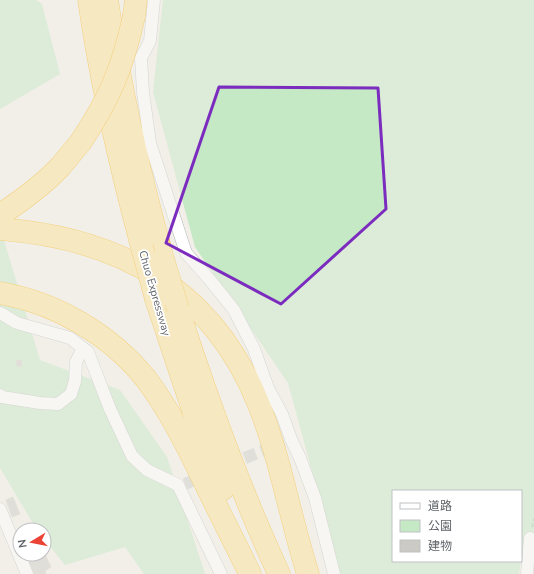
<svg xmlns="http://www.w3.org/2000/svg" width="534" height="574" font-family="'Nunito Sans','Noto Sans JP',sans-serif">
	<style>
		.green { fill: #c5e8c5 }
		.building { fill: #cccac5; stroke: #d6d1c6 }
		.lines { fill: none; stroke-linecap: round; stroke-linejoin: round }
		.minor-tunnel { stroke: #ccccc8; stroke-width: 12; stroke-dasharray: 12 6; stroke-linecap: butt }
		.minor-casing { stroke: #b5b8bc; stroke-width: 13 }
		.motorway-casing { stroke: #f9ab00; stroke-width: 23 }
		.path { stroke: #9cc7a9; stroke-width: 2; stroke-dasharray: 4 2; stroke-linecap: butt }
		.minor { stroke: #fff; stroke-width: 12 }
		.motorway { stroke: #fde293; stroke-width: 22 }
		.motorway-bridge-casing { stroke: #f9ab00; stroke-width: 23; stroke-linecap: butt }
		.motorway-bridge { stroke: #fde293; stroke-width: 22 }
		.marked { fill: none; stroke: #7b2cbf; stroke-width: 3; stroke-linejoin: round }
		.labels { text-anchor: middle; stroke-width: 3.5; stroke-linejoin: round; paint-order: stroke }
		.street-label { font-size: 11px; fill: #5f6368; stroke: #fff }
	</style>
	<rect width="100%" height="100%" fill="#f1efe8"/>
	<g class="green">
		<polygon points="0,0 36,0 42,4 60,74 0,109"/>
		<polygon points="163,0 534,0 534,560 521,557 521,491 393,491 393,561 521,561 519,574 340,574 288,383 195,247 153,92"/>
		<polygon points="0,227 40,360 120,390 167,457 205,574 144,574 125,547 65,565 44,539 44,530 37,530 0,468"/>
	</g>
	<g class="building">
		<polygon points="21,360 22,366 17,366 16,361"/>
		<polygon points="13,497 20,514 12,517 6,500"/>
		<polygon points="44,552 51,567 45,571 46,574 34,574 25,554 44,554"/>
	</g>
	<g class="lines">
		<g class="minor-tunnel">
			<polyline points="228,465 284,442"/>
			<polyline points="185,484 206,475"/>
		</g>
		<g class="minor-casing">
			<g id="minor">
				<polyline points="154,0 150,41 141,58 143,92 150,143 186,253 210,280 234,310 254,349 268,388 282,414 291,439 300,458 315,498 334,574"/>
				<polyline points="0,313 17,323 70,338 88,352 110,409 132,456 147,470 178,485 221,574"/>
				<polyline points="0,395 2,397 40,403 58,404 71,394 75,381 76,362 83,348"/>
				<polyline points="0,509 27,574"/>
				<polyline points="527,574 530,538"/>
			</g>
		</g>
		<g class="motorway-casing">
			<g id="motorway">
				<path d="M89,0C101,84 120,165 142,247"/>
				<path d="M107,0C120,88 139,173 163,259"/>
				<polyline points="134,16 136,0"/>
				<path d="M0,215C21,201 42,186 60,167C67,159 73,151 80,143"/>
				<path d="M0,229C120,238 213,289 259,405C281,460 290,518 308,574"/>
				<path d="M0,293C55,302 111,335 146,379C171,412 189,450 207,487C221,516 236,545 250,574"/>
				<polyline points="156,299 193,410 223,489"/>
				<path d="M178,309C207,399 239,488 279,574"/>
			</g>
		</g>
		<polyline class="path" points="532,527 534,519"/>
		<use href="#minor" class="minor"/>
		<use href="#motorway" class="motorway"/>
		<g class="motorway-bridge-casing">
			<g id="motorway-bridge">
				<path d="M80,143C109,100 123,67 134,16"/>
				<polyline points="142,247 156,299"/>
				<polyline points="163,259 178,309"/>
			</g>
		</g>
		<use href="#motorway-bridge" class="motorway-bridge"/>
	</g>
	<path d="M0 0H534V574H0ZM219,87L378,88L386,209L281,304L166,243Z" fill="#f1efe8" fill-opacity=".55" fill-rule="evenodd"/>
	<path class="marked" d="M219,87L378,88L386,209L281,304L166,243Z"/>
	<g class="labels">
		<g class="street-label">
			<text transform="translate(155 293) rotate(74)" y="4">Chuo Expressway</text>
		</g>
	</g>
	<rect x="392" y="490" width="130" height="72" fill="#ffffff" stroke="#bfc1c3"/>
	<rect x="400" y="503" width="20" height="6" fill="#ffffff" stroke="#bfc1c3"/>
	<text x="428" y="510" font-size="12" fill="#5f6368">道路</text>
	<rect x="400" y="520" width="20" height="12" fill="#c5e8c5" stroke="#bfc1c3"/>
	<text x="428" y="530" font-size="12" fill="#5f6368">公園</text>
	<rect x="400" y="540" width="20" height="12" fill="#cccac5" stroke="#bfc1c3"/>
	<text x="428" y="550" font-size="12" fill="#5f6368">建物</text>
	<g transform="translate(32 542) rotate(260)"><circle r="19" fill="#ffffff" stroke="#bfc1c3"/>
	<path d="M0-3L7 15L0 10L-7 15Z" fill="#ea4335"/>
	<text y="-6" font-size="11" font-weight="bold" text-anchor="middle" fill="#5f6368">N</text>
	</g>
</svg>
